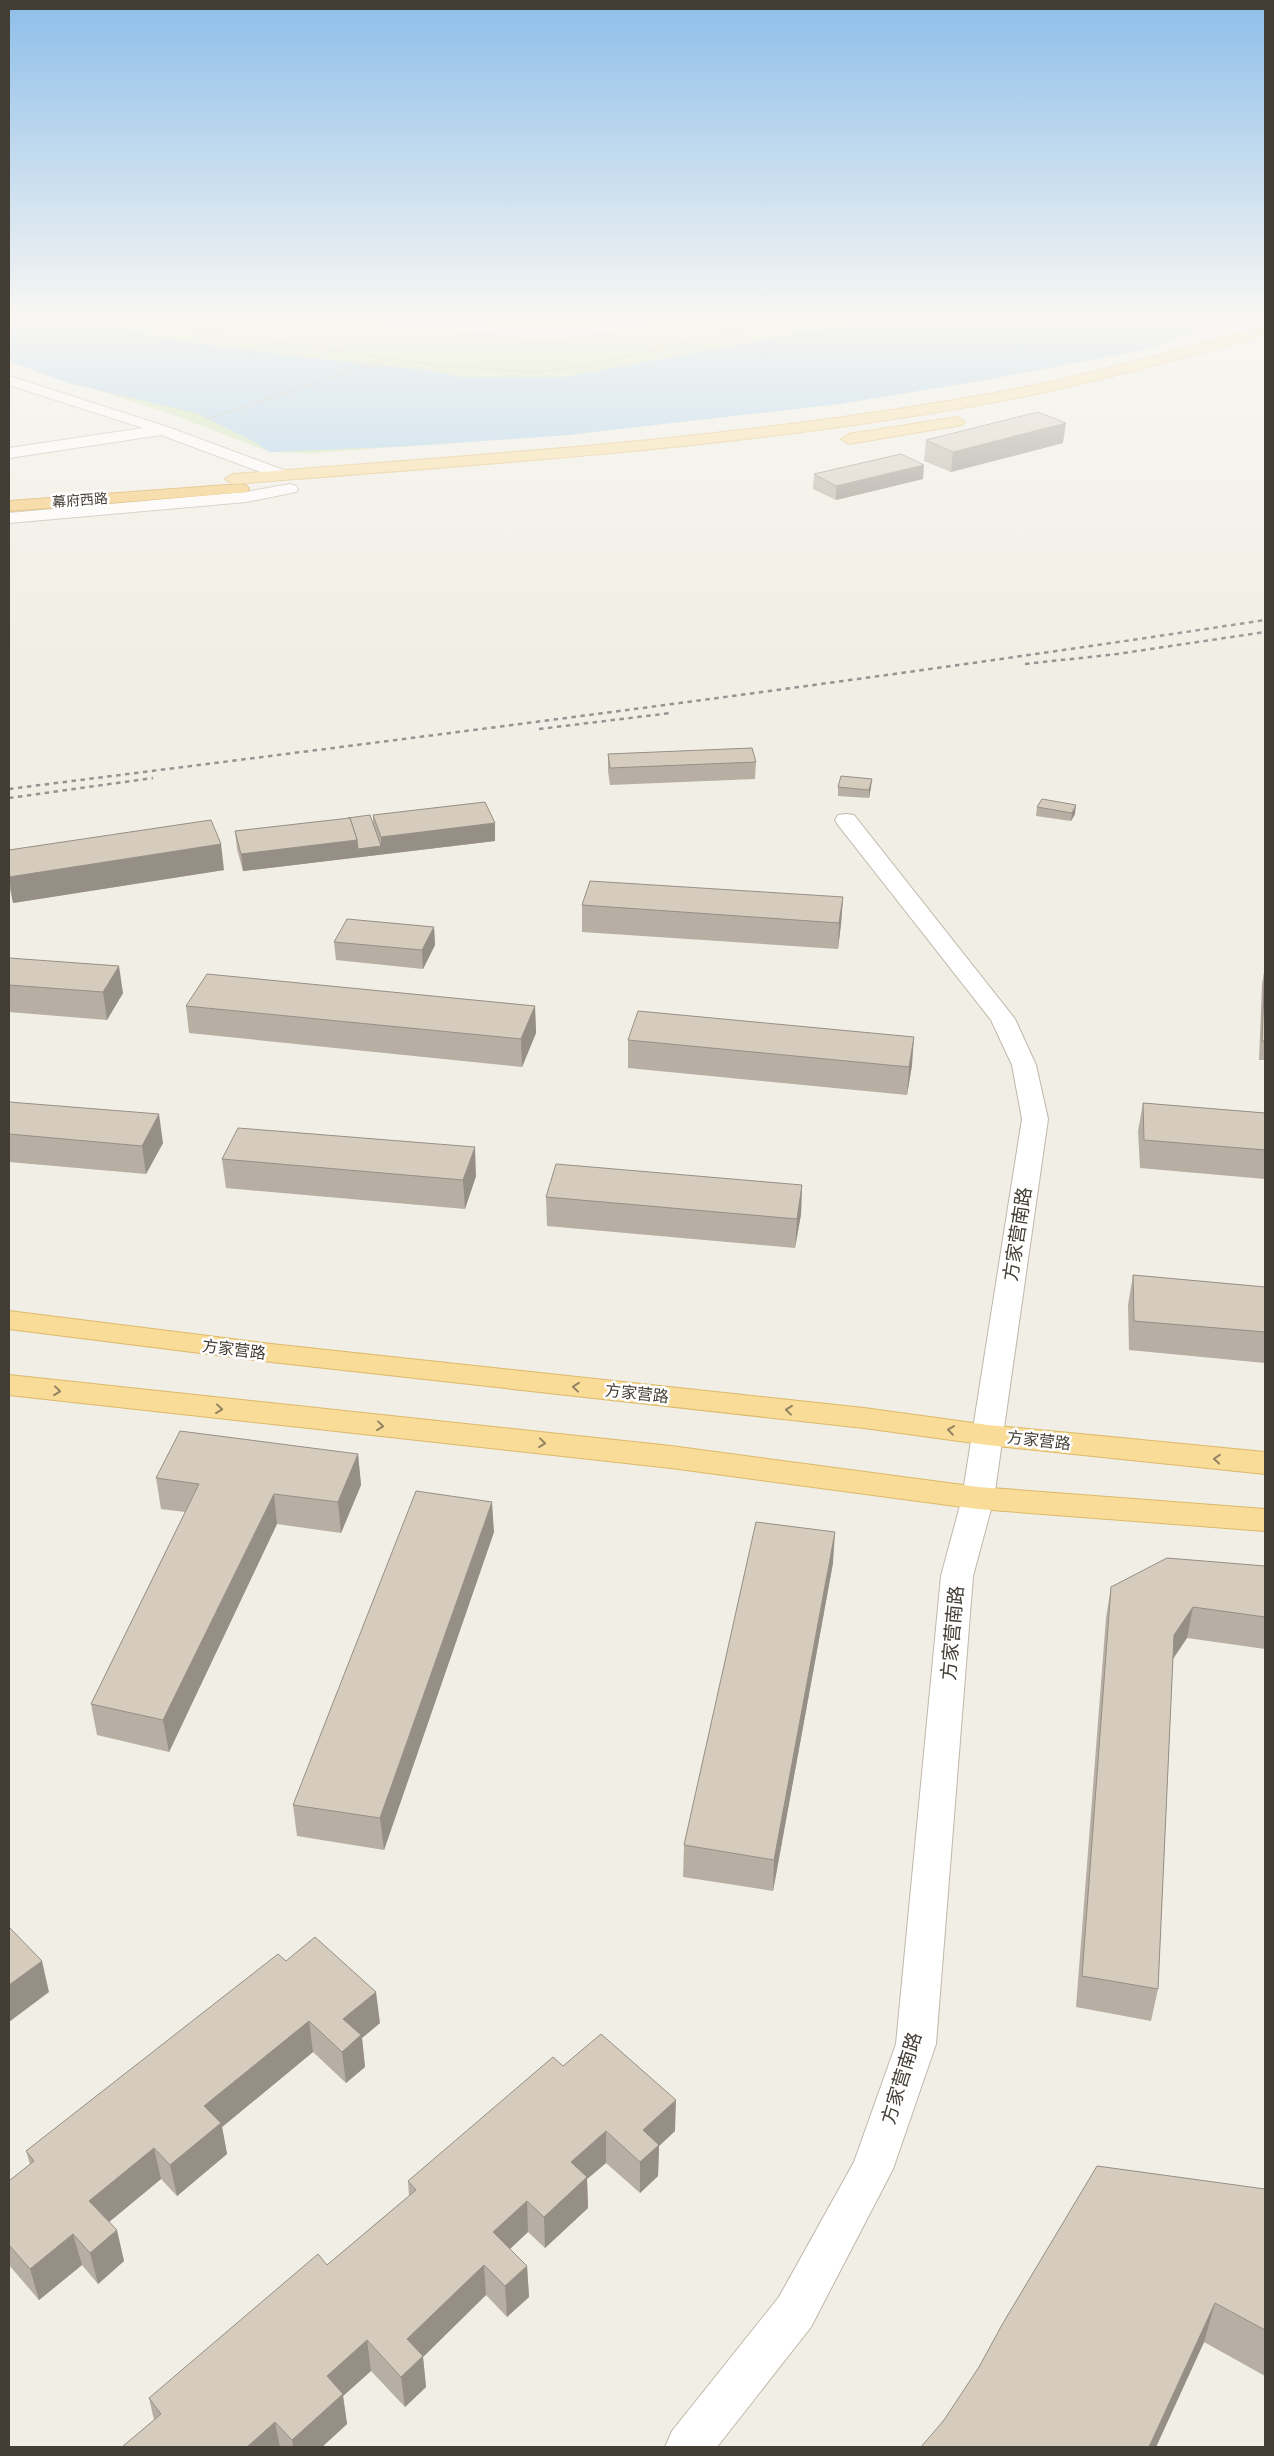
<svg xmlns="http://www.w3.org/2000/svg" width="1274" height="2456" font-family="'Nunito Sans','Noto Sans SC',sans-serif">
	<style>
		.green { fill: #cce4b0 }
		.water { fill: #a4ceeb }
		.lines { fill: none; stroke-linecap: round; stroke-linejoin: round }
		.minor-casing { stroke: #bfb8ab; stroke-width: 2 }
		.major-casing { stroke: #dcb969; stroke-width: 2 }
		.highway-casing { stroke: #d39c3d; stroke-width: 2 }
		.path { stroke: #bdb19a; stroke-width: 2; stroke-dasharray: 1 1; stroke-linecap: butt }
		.minor { fill: #fff; fill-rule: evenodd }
		.major { fill: #f8dc98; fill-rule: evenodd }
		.highway { fill: #f5c76d; fill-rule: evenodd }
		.rail { stroke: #949494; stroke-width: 2.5; stroke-dasharray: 4.5 4.5; stroke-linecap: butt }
		.wall { fill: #b7afa3 }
		.shaded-wall { fill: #958f85 }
		.building { fill: #d5ccbe; stroke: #958f85 }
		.oneway { stroke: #948562 }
		.labels { text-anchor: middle; stroke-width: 5; stroke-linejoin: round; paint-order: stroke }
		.far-street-label { font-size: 14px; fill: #433e35; stroke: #fff }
		.street-label { font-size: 16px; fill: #433e35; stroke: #fff }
		.near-street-label { font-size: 19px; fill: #433e35; stroke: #fff }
	</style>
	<rect width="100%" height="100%" fill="#f1eee5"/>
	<polygon class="green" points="9,317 1237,317 1143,350 991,379 839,404 567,435 312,453 270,452 176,416 9,361"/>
	<polygon class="water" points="9,317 92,317 159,338 302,357 426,370 462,377 564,377 891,317 1237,317 1143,350 991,379 839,404 567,435 410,446 270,452 253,441 196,413 68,383 9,361"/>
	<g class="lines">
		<g class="minor-casing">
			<g id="minor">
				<polygon points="258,317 403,317 521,330 564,330 613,324 640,317 662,317 660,320 614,332 564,338 521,338 395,324 265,321"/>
				<polygon points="9,376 168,427 289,472 291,475 289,478 277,478 161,435 9,458 9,448 143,428 9,385"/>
				<polygon points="290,484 296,486 298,489 296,492 246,502 9,523 9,513 246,492"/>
				<polygon points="846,814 854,815 1015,1019 1036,1065 1048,1119 994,1498 973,1576 936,2044 893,2169 811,2327 717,2447 665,2447 672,2431 779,2297 854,2162 896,2044 941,1576 962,1498 1022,1119 1012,1065 991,1020 838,825 835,820 838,815"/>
			</g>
		</g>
		<g class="major-casing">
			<g id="major">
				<path d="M1265,327V335C1181,359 1097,382 1011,399C754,448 493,463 233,484L225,479L233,474C493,454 754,438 1010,390C1097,374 1180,348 1265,327Z"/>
				<polygon points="957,417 965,422 962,425 849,444 841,439 849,434"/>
				<polygon points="9,1311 271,1344 864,1408 988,1425 1265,1452 1265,1474 988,1445 864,1428 271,1362 9,1329"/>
				<polygon points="9,1375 671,1446 978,1487 1265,1509 1265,1531 978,1509 671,1468 9,1395"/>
			</g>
		</g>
		<g class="highway-casing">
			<polygon id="highway" points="241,484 247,486 249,489 247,492 9,511 9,501"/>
		</g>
		<g class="path">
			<polyline points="155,317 181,327 261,341"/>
			<polyline points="272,342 452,367 535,372 579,367 799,317"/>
			<polyline points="205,420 389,359"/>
		</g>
		<use href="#minor" class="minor"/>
		<use href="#major" class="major"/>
		<use href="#highway" class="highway"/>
		<g class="rail">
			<polyline points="1025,664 1117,654 1265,632"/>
			<polyline points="539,729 671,713"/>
			<path d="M9,789C428,736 847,684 1265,620"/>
			<polyline points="9,798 153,778"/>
		</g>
	</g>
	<g class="wall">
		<polygon points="439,317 509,317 501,323"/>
		<polygon points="926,440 1063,443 951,472 924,461"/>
		<polygon points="814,474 923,479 836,500 813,489"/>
		<polygon points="608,754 756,762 755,779 610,785 608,771"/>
		<polygon points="838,787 871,787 869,798 838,796"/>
		<polygon points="1042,799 1075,814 1071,821 1036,816 1037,807"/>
		<polygon points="373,815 495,823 495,841 243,871 237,849 235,831 373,823"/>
		<polygon points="9,850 224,870 13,903 9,886"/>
		<polygon points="843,897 841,924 838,949 582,932 582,905"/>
		<polygon points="434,927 435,945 423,969 336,960 334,942"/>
		<polygon points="9,958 123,993 107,1020 9,1012"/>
		<polygon points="1265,966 1265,1060 1259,1060 1262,984"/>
		<polygon points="186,1006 535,1006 536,1033 522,1067 189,1033"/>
		<polygon points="628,1040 912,1065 907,1095 628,1068"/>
		<polygon points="9,1102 163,1143 146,1174 9,1162"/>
		<polygon points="1143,1103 1265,1113 1265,1179 1140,1168 1138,1131"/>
		<polygon points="222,1159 476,1176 465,1209 226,1188"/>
		<polygon points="802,1185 801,1214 795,1248 547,1226 546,1197"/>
		<polygon points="1133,1275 1265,1287 1265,1363 1129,1350 1128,1305"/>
		<polygon points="358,1454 361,1485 341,1533 277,1524 169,1752 97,1735 91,1704 185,1512 161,1509 156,1478"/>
		<polygon points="494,1532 384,1850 297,1836 293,1805"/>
		<polygon points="833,1563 773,1891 683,1877 684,1845"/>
		<polygon points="1265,1566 1265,1649 1187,1638 1173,1659 1158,1989 1151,2021 1076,2007 1106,1618 1111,1587"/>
		<polygon points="286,1961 380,2023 362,2038 365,2067 346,2083 313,2052 222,2127 227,2154 177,2196 161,2179 109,2222 124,2261 98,2284 82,2265 39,2300 9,2265 9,2181 30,2164 26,2151"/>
		<polygon points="563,2066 675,2131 659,2146 658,2176 640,2193 606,2163 587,2179 588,2208 545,2248 528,2232 510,2249 527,2266 529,2297 507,2317 486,2295 423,2357 426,2387 405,2407 371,2371 343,2396 347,2424 322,2447 122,2447 154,2420 149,2398 327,2265 409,2196 408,2181"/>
		<polygon points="1265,2189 1265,2376 1204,2342 1156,2447 921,2447"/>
	</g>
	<g class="shaded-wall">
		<polygon points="501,317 509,317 501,323"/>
		<polygon points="1066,423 1063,443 951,472 953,452"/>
		<polygon points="924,465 923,479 836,500 836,486"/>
		<polygon points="872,779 871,787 869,798 869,790"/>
		<polygon points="1076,805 1075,814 1071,821 1072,813"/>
		<polygon points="495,823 495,841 243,871 241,854 357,840 381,846 381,837"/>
		<polygon points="221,844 224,870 13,903 9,877"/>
		<polygon points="843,897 841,924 838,949 839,923"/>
		<polygon points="434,927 435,945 423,969 422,950"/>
		<polygon points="119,966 123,993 107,1020 103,992"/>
		<polygon points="535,1006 536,1033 522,1067 521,1039"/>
		<polygon points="914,1037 912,1065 907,1095 909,1067"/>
		<polygon points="159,1114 163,1143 146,1174 142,1146"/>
		<polygon points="475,1147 476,1176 465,1209 463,1180"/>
		<polygon points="802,1185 801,1214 795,1248 797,1219"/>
		<polygon points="358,1454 361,1485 341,1533 338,1502"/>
		<polygon points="274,1494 277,1524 169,1752 163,1720"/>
		<polygon points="492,1502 494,1532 384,1850 380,1818"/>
		<polygon points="835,1532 833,1563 773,1891 774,1860"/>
		<polygon points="1193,1607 1187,1638 1168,1666 1174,1635"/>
		<polygon points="42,1961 49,1992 9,2022 9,1985"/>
		<polygon points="376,1992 380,2023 362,2038 365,2067 346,2083 342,2052 343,2019"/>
		<polygon points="309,2021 313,2052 222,2127 227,2154 177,2196 170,2165 204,2106"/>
		<polygon points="676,2100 675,2131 659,2146 658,2176 640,2193 640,2162 643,2130"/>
		<polygon points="606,2131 606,2163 587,2179 588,2208 545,2248 544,2217 571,2162"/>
		<polygon points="154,2148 161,2179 97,2232 89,2201"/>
		<polygon points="527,2201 528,2232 495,2263 493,2232"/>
		<polygon points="117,2230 124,2261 98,2284 90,2253"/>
		<polygon points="73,2234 82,2265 39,2300 30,2269"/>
		<polygon points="484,2265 486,2295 423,2357 426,2387 405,2407 401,2377 407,2339"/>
		<polygon points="527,2266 529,2297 507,2317 505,2286"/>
		<polygon points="1215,2303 1204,2342 1156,2447 1149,2447"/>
		<polygon points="367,2340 371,2371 343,2396 347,2424 322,2447 293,2447 292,2440 327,2376"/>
		<polygon points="275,2422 280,2447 247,2447"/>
	</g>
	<g class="building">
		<polygon points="1038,412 1066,423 953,452 926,440"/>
		<polygon points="901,454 924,465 836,486 814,474"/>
		<polygon points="752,748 756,762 610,768 608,754"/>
		<polygon points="841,776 872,779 869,790 838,787"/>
		<polygon points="1042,799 1076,805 1072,813 1037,807"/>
		<polygon points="485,802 495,823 381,837 373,815"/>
		<polygon points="370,815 381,846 358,849 357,840 350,818 348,818"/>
		<polygon points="350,818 357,840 241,854 235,831"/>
		<polygon points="211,820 221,844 9,877 9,850"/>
		<polygon points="590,881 843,897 839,923 582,905"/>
		<polygon points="347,919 434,927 422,950 334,942"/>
		<polygon points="9,958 119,966 103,992 9,985"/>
		<polygon points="1265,966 1265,1041 1262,1041"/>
		<polygon points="207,974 535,1006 521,1039 186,1006"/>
		<polygon points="638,1011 914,1037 909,1067 628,1040"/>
		<polygon points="9,1102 159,1114 142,1146 9,1134"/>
		<polygon points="1143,1103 1265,1113 1265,1150 1144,1140"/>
		<polygon points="238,1128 475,1147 463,1180 222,1159"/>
		<polygon points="556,1164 802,1185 797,1219 546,1197"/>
		<polygon points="1133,1275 1265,1287 1265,1332 1134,1321"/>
		<polygon points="180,1431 358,1454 338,1502 274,1494 163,1720 91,1704 199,1484 156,1478"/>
		<polygon points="416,1491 492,1502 380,1818 293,1805"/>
		<polygon points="756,1522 835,1532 774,1860 684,1845"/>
		<polygon points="1167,1558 1265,1566 1265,1617 1193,1607 1174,1635 1158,1989 1082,1976 1111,1587"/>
		<polygon points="9,1927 42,1961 9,1985"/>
		<polygon points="315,1937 376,1992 343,2019 361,2035 342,2052 309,2021 204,2106 221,2123 170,2165 154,2148 89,2201 117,2230 90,2253 73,2234 30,2269 9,2245 9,2181 34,2161 26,2151 278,1954 286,1961"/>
		<polygon points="601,2034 676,2100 643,2130 659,2145 640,2162 606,2131 571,2162 587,2177 544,2217 527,2201 493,2232 527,2266 505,2286 484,2265 407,2339 423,2356 401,2377 367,2340 327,2376 343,2394 292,2440 275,2422 247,2447 122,2447 161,2414 149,2398 318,2254 327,2265 416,2190 408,2181 553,2057 563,2066"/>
		<polygon points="1097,2166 1265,2189 1265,2330 1215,2303 1149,2447 921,2447 944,2420 979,2367 1003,2323"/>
	</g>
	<defs><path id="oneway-chevron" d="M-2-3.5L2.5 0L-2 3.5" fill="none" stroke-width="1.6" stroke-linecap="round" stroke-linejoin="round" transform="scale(1.25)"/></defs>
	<g class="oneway">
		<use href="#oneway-chevron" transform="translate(576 1387) rotate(-174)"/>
		<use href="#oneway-chevron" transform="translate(57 1391) rotate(6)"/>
		<use href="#oneway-chevron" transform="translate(219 1409) rotate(6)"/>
		<use href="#oneway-chevron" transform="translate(789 1410) rotate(-174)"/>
		<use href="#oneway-chevron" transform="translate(380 1426) rotate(6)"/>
		<use href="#oneway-chevron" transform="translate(951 1430) rotate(-172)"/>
		<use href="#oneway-chevron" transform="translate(542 1443) rotate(6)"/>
		<use href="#oneway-chevron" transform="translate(1217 1459) rotate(-175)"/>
	</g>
	<linearGradient id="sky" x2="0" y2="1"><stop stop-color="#8dbee9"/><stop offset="0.48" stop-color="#f9f7f3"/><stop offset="1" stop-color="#f9f7f3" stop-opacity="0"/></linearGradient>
	<rect width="1274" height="661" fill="url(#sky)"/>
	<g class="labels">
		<g class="far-street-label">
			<text transform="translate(80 500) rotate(-4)" y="5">幕府西路</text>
		</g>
		<g class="street-label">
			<text transform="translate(234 1349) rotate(7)" y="6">方家营路</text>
			<text transform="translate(637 1393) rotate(6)" y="6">方家营路</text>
			<text transform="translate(1039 1440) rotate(6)" y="6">方家营路</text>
		</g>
		<g class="near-street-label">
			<text transform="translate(1017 1234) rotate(-81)" y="7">方家营南路</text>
			<text transform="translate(952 1633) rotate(-85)" y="7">方家营南路</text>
			<text transform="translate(901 2078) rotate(-73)" y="7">方家营南路</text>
		</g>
	</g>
	<rect width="1274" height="2456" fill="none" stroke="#433e35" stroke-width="20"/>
</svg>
